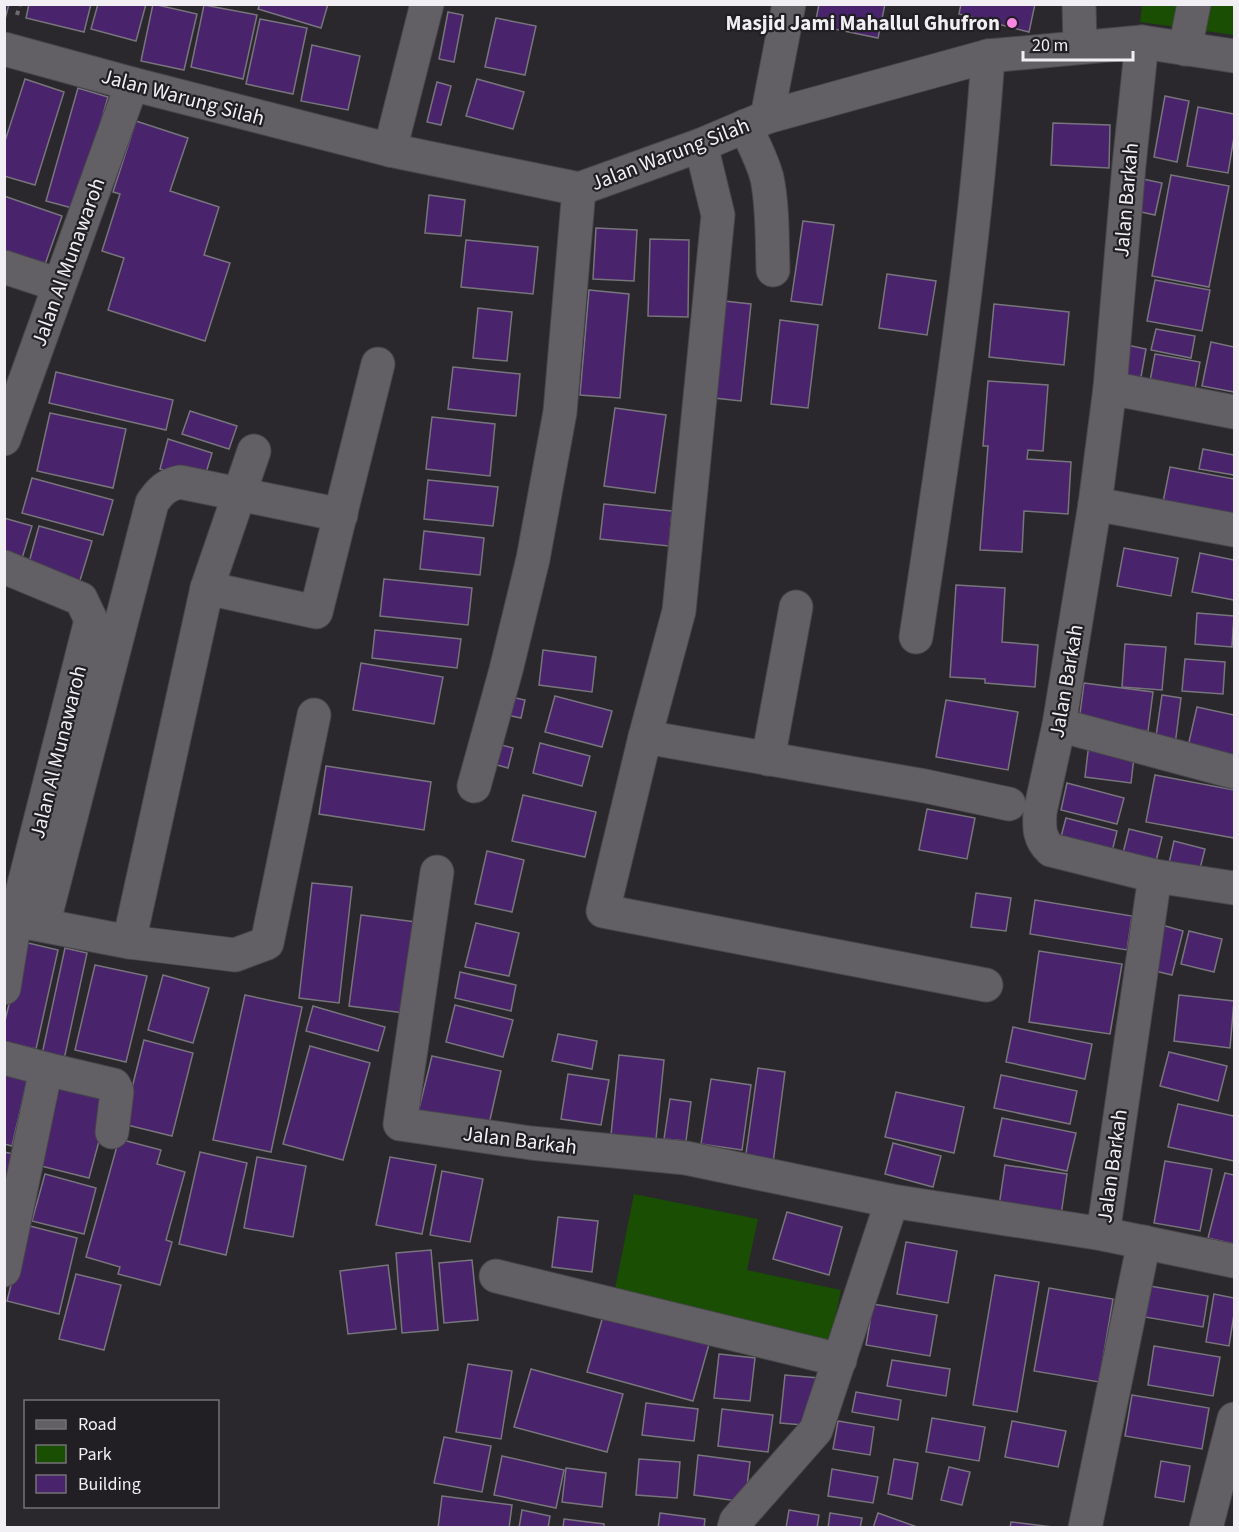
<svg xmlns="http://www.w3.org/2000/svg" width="1239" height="1532" font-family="'Source Sans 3',sans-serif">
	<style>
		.green { fill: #194e03 }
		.building { fill: #49236c; stroke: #77757b; stroke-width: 1.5 }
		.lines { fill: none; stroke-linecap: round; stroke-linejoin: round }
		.minor-casing { stroke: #48464b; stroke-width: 35 }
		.path { stroke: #6e6c70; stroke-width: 4; stroke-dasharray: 4.5 4.5; stroke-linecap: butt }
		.minor { stroke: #626065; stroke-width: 33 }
		.poi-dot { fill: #fc86e4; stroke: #211f24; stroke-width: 2 }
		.labels { text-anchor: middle; stroke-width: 4.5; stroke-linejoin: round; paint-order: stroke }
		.poi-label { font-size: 21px; font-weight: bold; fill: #f1eff3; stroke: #211f24; text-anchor: end }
		.street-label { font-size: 21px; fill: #f1eff3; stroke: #211f24 }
	</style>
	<rect width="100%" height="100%" fill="#2a282d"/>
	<g class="green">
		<polygon points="1142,5 1234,5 1234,35 1140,22"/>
		<polygon points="634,1194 758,1219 747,1270 841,1290 830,1343 613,1299"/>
	</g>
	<g class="building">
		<polygon points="4,4 9,4 4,23"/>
		<polygon points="29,4 91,4 84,32 26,18"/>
		<polygon points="98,4 146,4 136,41 91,29"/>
		<polygon points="153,4 197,14 184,70 141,61"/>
		<polygon points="260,4 328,4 321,28 258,9"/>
		<polygon points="819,4 885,4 878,38 815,25"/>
		<polygon points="961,4 1035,4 1029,32 959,14"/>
		<polygon points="204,5 257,15 243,79 191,67"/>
		<polygon points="448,12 463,15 454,62 439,59"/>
		<polygon points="496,18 536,26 525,75 485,67"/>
		<polygon points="260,19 307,28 293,94 246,84"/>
		<polygon points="312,45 360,56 348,110 301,101"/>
		<polygon points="25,79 64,92 35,185 4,176 4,144"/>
		<polygon points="477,79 524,92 513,129 466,116"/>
		<polygon points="437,82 451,86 441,125 427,122"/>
		<polygon points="78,88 108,97 76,209 46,201"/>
		<polygon points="1165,96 1189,101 1177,162 1154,157"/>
		<polygon points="1198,107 1234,114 1234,137 1228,173 1187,166"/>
		<polygon points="136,121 188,138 170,191 219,207 204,255 230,263 205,341 108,310 124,258 102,251 120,194 113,192"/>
		<polygon points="1053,123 1110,125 1109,168 1051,165"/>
		<polygon points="1171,175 1229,186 1209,287 1152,276"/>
		<polygon points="1138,178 1162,183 1155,215 1132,210"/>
		<polygon points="429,195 465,200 461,236 425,233"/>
		<polygon points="4,196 62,216 42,273 4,260"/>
		<polygon points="803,221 834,225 822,305 791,301"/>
		<polygon points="596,228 637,230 634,281 593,279"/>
		<polygon points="650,239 689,240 688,317 648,316"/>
		<polygon points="466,240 538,247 533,294 461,287"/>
		<polygon points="887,274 936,281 927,335 879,328"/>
		<polygon points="1155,280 1210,290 1202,331 1147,321"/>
		<polygon points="589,290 629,294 620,398 580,395"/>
		<polygon points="724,301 751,304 741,401 714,398"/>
		<polygon points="994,304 1069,312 1064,365 989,357"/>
		<polygon points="478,308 512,312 507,361 473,358"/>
		<polygon points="780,320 818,325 808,408 771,404"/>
		<polygon points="1156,329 1195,336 1191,358 1151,350"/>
		<polygon points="1211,342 1234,347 1234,392 1202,386"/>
		<polygon points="1127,345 1146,349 1139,388 1119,384"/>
		<polygon points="1155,354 1200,362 1193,400 1148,392"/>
		<polygon points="453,367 520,374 516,416 448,409"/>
		<polygon points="56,372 173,400 166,430 49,403"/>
		<polygon points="988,381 1048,385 1043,451 1028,450 1027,459 1071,462 1068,514 1024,511 1022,552 980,550 988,446 983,446"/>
		<polygon points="615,408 666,415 655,493 604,486"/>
		<polygon points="190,411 237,426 229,449 182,434"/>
		<polygon points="50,413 126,429 113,488 37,471"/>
		<polygon points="432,417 495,424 490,476 426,469"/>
		<polygon points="168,439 212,453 203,483 160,469"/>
		<polygon points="1203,449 1234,455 1234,475 1199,469"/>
		<polygon points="1170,467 1234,479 1234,526 1161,512"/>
		<polygon points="32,478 113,500 103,535 22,513"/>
		<polygon points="428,480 498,487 493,526 424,519"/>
		<polygon points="604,504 672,511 669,546 600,539"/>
		<polygon points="4,518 32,526 19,568 4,563"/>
		<polygon points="39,526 92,541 78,587 26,573"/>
		<polygon points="424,531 484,538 480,575 420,569"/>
		<polygon points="1124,548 1178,558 1171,596 1117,586"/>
		<polygon points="1200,553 1234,560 1234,600 1192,592"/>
		<polygon points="384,579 472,588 468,625 380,616"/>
		<polygon points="956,585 1005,588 1002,642 1038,645 1035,687 985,683 985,679 950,677"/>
		<polygon points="1197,613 1234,616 1232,647 1195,644"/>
		<polygon points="375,630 461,639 457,668 372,658"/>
		<polygon points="1125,644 1166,647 1162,690 1122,687"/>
		<polygon points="543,650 596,657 592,692 539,685"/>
		<polygon points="1185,659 1225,662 1223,694 1182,691"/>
		<polygon points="361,663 443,677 434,724 353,710"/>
		<polygon points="1084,683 1153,692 1148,731 1079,721"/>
		<polygon points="1162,695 1181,698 1175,745 1155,743"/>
		<polygon points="555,696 612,711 602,747 545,732"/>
		<polygon points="511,697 525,700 521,718 507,715"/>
		<polygon points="946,700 1018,712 1008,770 936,757"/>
		<polygon points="1197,707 1234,715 1234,766 1186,755"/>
		<polygon points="494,743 513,748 508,768 490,763"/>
		<polygon points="540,743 590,756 582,786 533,773"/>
		<polygon points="1089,743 1135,748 1131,783 1085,777"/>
		<polygon points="326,766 431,782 424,830 319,814"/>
		<polygon points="1155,775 1234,790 1234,838 1146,822"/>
		<polygon points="1067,783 1124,798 1117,824 1061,810"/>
		<polygon points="523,795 596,812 585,857 512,841"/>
		<polygon points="927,809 975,818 967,859 919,850"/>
		<polygon points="1066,818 1117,831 1110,860 1058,848"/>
		<polygon points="1129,829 1162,837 1154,869 1121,861"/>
		<polygon points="1174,841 1205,849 1197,880 1167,872"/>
		<polygon points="487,851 524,860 512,912 475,904"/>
		<polygon points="312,883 352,887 339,1003 299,998"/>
		<polygon points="976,893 1011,898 1006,931 971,927"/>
		<polygon points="1035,900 1132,916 1127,950 1030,934"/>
		<polygon points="361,915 424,923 412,1014 349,1006"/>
		<polygon points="476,923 519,933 509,976 465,967"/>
		<polygon points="1162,925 1183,931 1172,975 1151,970"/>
		<polygon points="1189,931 1222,939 1214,972 1181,964"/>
		<polygon points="24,942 58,950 36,1049 4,1042 4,1025"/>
		<polygon points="65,948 87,953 63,1064 41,1059"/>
		<polygon points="1039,951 1122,964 1110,1034 1029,1022"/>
		<polygon points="95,965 147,976 126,1062 75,1050"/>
		<polygon points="460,972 516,985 511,1011 455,998"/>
		<polygon points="163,975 209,988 193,1043 148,1030"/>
		<polygon points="245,995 302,1007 271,1152 213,1140"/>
		<polygon points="1179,995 1234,1001 1230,1048 1174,1041"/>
		<polygon points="455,1005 513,1020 503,1057 446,1042"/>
		<polygon points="313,1006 385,1027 378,1051 306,1031"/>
		<polygon points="1013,1027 1092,1044 1085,1079 1006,1062"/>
		<polygon points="558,1034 597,1041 592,1069 552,1061"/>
		<polygon points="144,1040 193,1053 172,1136 123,1124"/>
		<polygon points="310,1046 370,1063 343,1160 283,1144"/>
		<polygon points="1169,1052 1227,1066 1218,1101 1160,1086"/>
		<polygon points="619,1055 664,1060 656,1139 611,1135"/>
		<polygon points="432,1056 501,1071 487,1133 417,1117"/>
		<polygon points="758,1068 785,1072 772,1171 744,1168"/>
		<polygon points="4,1072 28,1077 12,1146 4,1144"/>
		<polygon points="568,1074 609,1080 601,1125 561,1119"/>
		<polygon points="1001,1075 1077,1091 1070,1124 994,1108"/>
		<polygon points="711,1079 751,1085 742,1150 701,1144"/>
		<polygon points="59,1083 111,1097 89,1178 37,1165"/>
		<polygon points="896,1092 964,1107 954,1153 885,1137"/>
		<polygon points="670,1099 691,1102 686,1141 664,1139"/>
		<polygon points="1178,1104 1234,1116 1234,1161 1168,1147"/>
		<polygon points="1002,1118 1076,1133 1067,1171 994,1156"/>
		<polygon points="119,1139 161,1150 157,1164 185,1172 166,1240 172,1242 160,1285 118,1274 120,1267 86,1257"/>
		<polygon points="893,1143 941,1156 933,1187 885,1174"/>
		<polygon points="4,1152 14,1154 7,1184 4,1183"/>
		<polygon points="200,1152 247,1163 226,1255 179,1244"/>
		<polygon points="257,1157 306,1166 293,1237 244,1228"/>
		<polygon points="390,1157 436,1165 422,1234 376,1225"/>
		<polygon points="1165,1161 1212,1169 1200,1231 1154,1223"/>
		<polygon points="1005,1165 1067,1174 1060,1222 998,1213"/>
		<polygon points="442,1171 483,1179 470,1242 430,1235"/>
		<polygon points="1225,1173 1234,1175 1234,1244 1208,1238"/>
		<polygon points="45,1174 96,1188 84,1234 32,1221"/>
		<polygon points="787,1212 842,1227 829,1275 773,1259"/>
		<polygon points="558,1217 598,1221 592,1272 552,1267"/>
		<polygon points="26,1225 77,1238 59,1314 7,1301"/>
		<polygon points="906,1242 957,1251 948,1303 897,1294"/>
		<polygon points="431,1250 438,1330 402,1333 396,1253"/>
		<polygon points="472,1260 478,1320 444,1323 439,1263"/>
		<polygon points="388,1265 396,1329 348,1334 340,1271"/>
		<polygon points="76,1274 121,1285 104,1350 59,1339"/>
		<polygon points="995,1275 1039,1282 1017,1412 973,1405"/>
		<polygon points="1144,1285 1208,1296 1203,1327 1139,1316"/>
		<polygon points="1049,1288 1113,1299 1099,1382 1034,1371"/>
		<polygon points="1214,1294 1234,1298 1234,1314 1229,1346 1206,1342"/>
		<polygon points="873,1304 937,1315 930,1356 866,1345"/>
		<polygon points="605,1309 711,1337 693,1401 587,1372"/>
		<polygon points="1154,1346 1220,1357 1213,1396 1148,1385"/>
		<polygon points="719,1354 755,1358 750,1401 714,1398"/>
		<polygon points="892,1360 950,1369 946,1396 887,1386"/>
		<polygon points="468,1364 512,1371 501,1439 456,1432"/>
		<polygon points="531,1369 623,1394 607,1452 514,1427"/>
		<polygon points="785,1375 819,1378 815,1426 780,1423"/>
		<polygon points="856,1392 901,1400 898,1420 852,1412"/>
		<polygon points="1132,1395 1209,1408 1202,1449 1125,1436"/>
		<polygon points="646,1403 698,1409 694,1441 642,1435"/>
		<polygon points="722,1409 773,1415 768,1452 718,1446"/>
		<polygon points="932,1418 985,1427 979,1461 926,1452"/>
		<polygon points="838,1421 874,1427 870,1455 833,1449"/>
		<polygon points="1012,1421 1066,1431 1058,1467 1005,1457"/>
		<polygon points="444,1437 491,1446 482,1492 434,1483"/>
		<polygon points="698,1455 750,1462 745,1502 694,1495"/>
		<polygon points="502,1456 564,1470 556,1508 494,1495"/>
		<polygon points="639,1459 680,1462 677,1498 636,1495"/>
		<polygon points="894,1459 918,1463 912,1499 888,1494"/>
		<polygon points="1161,1461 1190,1466 1184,1502 1155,1497"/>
		<polygon points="949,1467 970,1472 962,1505 941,1500"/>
		<polygon points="566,1468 606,1473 602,1507 562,1502"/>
		<polygon points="832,1469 878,1477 873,1503 828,1496"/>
		<polygon points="442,1496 512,1505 509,1528 438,1528"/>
		<polygon points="522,1510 550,1516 548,1528 519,1528"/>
		<polygon points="789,1510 819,1515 817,1528 786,1528"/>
		<polygon points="660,1513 705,1519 704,1528 658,1528"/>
		<polygon points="830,1513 862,1518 860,1528 828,1528"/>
		<polygon points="878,1513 920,1528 873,1528"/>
		<polygon points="564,1519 604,1524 604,1528 563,1528"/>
		<polygon points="1011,1522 1053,1527 1010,1528"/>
	</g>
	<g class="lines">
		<g class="minor-casing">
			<g id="minor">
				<polyline points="1079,4 1080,46"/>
				<polyline points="4,49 132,84 390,150 579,189 701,145 767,117 988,56 1142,42 1234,56"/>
				<polyline points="1185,49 1194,4"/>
				<polyline points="767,117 789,4"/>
				<path d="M745,126C753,143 762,159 767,178C773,207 772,240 773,270"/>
				<polyline points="701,145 718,215 679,611 645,737 603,911 986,985"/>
				<polyline points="390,150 427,4"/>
				<polyline points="4,267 59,285"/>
				<polyline points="1110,388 1234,412"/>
				<polyline points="4,439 132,84"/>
				<polyline points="1095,504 1234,530"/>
				<polyline points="4,567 81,599 91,620 15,920 4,988"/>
				<polyline points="207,588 254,451"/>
				<path d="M916,637C945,444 975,251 988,56"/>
				<polyline points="1059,725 1234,772"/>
				<polyline points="645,737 925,786 1009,804"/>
				<polyline points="768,759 796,607"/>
				<polyline points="474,786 506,670 533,559 560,412 579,189"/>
				<polyline points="437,872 400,1124 531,1143 686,1158 892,1201 1103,1234 1234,1261"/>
				<polyline points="1155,876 1234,888"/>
				<polyline points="15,920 129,942 235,955 267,943 314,715"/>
				<path d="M43,925L152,503C160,491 166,485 180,482L341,515"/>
				<polyline points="129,942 207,588 316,612 378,364"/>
				<polyline points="4,1058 46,1069 4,1270"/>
				<polyline points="46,1069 114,1085 117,1091 112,1132"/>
				<path d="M1103,1234L1155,876L1051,850C1039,839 1039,828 1040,812L1059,725L1095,504L1110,388L1129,165L1142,42"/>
				<polyline points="496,1276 840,1360"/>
				<polyline points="734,1528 736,1521 816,1430 892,1201"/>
				<polyline points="1085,1528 1144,1242"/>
				<polyline points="1206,1528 1234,1419"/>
			</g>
		</g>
		<polyline class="path" points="17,15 20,4"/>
		<use href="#minor" class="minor"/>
	</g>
	<circle class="poi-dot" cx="1012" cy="23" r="6"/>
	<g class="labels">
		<g class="poi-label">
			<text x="1000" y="30">Masjid Jami Mahallul Ghufron</text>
		</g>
		<g class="street-label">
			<text transform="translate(183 97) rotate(15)" y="7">Jalan Warung Silah</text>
			<text transform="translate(670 154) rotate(-21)" y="7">Jalan Warung Silah</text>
			<text transform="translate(1126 200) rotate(-85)" y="7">Jalan Barkah</text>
			<text transform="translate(68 262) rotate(-70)" y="7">Jalan Al Munawaroh</text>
			<text transform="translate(1066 681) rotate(-80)" y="7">Jalan Barkah</text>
			<text transform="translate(58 752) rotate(-76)" y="7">Jalan Al Munawaroh</text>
			<text transform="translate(520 1140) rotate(7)" y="7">Jalan Barkah</text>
			<text transform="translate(1112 1166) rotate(-82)" y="7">Jalan Barkah</text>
		</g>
	</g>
	<rect width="1239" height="1532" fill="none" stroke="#f1eff3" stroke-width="12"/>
	<rect x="24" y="1400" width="195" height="108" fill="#211f24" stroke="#747277" stroke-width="1.5"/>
	<rect x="36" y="1420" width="30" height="9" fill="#626065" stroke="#747277" stroke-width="1.5"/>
	<text x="78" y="1430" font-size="18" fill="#f1eff3">Road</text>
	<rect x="36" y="1445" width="30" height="18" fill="#194e03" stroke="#747277" stroke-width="1.5"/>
	<text x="78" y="1460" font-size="18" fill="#f1eff3">Park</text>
	<rect x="36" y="1475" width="30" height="18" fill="#49236c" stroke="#747277" stroke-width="1.5"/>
	<text x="78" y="1490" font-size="18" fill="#f1eff3">Building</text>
	<path d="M1023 51v9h110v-9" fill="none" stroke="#f1eff3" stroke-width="3"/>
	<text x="1032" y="51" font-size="18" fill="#f1eff3" stroke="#211f24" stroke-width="4.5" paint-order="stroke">20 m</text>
</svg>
